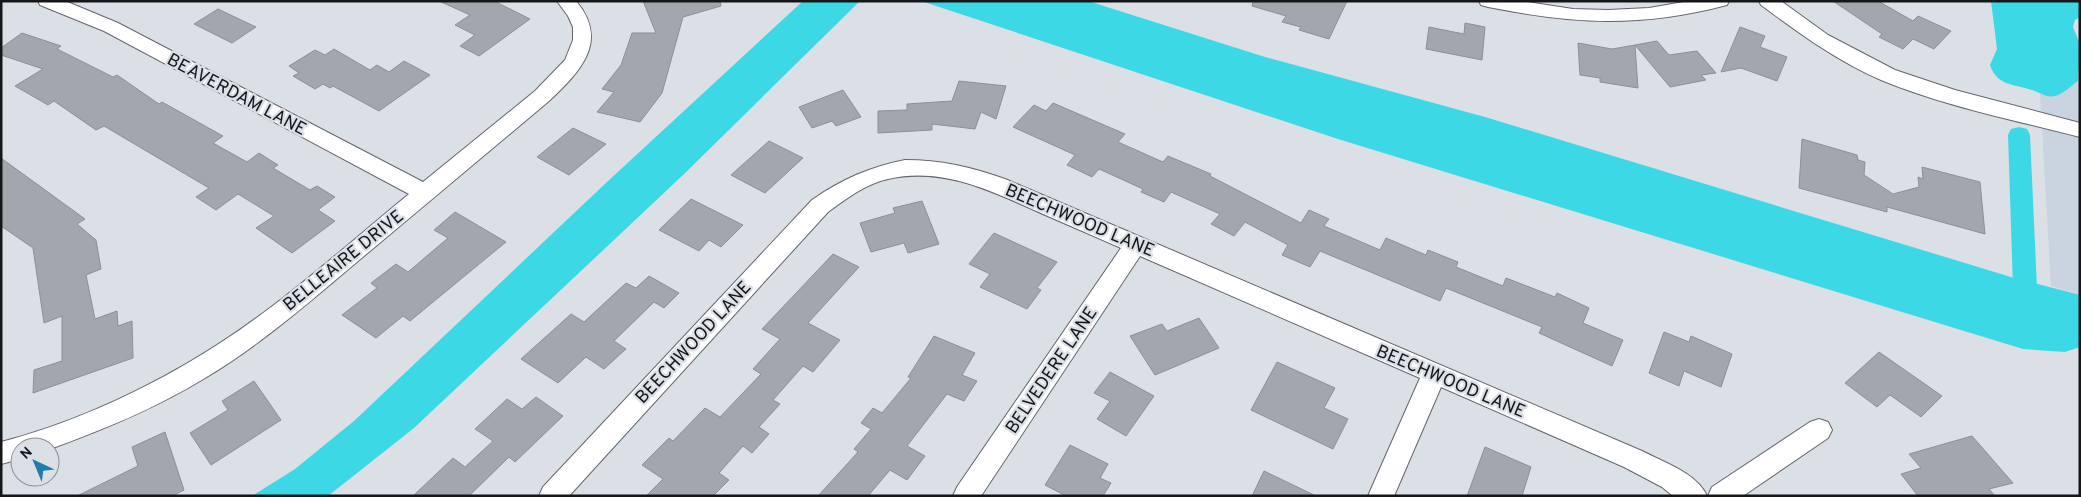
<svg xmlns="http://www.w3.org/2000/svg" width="2081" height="497" font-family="Overpass,sans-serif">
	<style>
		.built { fill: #cad3e0 }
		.water { fill: #3dd8e6 }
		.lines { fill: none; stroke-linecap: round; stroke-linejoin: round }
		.canal { fill: #3dd8e6; fill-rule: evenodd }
		.building { fill: #a2a7ad; stroke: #8c9096 }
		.street-casing { stroke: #62666c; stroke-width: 2 }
		.street { fill: #fff; fill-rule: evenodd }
		.labels { text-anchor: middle; stroke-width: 4.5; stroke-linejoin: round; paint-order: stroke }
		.street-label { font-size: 18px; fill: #141618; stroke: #dbdfe6 }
	</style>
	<rect width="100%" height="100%" fill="#dbdfe6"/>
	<polygon class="built" points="2080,71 2080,295 2051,286 2040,94 2056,96 2078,81"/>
	<g class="water">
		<polygon points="803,1 860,1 682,176 414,428 328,496 252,496 295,469 354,421 607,182"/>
		<polygon points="921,1 1088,1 1265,57 1485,117 2011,277 2080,295 2080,347 2065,352 2023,349 1338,139"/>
		<path d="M1991,1H2080V17L2075,20L2073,27L2080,44L2078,81C2072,85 2062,95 2055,96C2046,98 2039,92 2032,90C2014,84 1997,86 1990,65L1997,49Z"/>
	</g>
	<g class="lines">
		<polygon class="canal" points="2019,127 2027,129 2030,135 2037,288 2034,295 2025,298 2016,295 2013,288 2008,135 2011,129"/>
	</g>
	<g class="building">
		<polygon points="439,1 494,1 530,19 479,56 460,46 475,35 455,25 470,15"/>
		<polygon points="643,1 720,1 721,6 683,17 662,93 640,122 597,112 614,92 602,89 621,65 632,33 656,33"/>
		<polygon points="1253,1 1347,1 1329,39 1299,30 1301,27 1282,22 1286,16 1252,6"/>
		<polygon points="1833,1 1878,1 1913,21 1918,16 1951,31 1934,49 1913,39 1903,49 1879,37 1882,34"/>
		<polygon points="218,9 256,27 232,43 194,24"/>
		<polygon points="1465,23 1485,27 1482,60 1426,49 1429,27 1464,34"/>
		<polygon points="1740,27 1765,36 1760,47 1787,57 1777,81 1741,68 1721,72"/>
		<polygon points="22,33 61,46 57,49 113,77 117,75 159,104 162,102 223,136 213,143 247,162 259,153 278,165 273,168 310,190 317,186 335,197 318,210 335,221 292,253 256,228 274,216 238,194 216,210 196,197 209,188 104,126 96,130 54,101 48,105 15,86 43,69 1,55 1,48"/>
		<polygon points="1657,41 1669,55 1697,51 1716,73 1701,75 1706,80 1670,87 1635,45"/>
		<polygon points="1578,43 1612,49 1635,45 1638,88 1600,82 1600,78 1580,75"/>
		<polygon points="334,49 370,70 377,65 389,72 404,61 430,75 379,111 333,86 330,88 323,84 315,89 293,76 299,73 289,66 315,50 325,55"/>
		<polygon points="959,81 1006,86 996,119 981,112 975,129 932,124 932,130 878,133 878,111 907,110 907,104 952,101"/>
		<polygon points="843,90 861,117 836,126 832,121 812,128 799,107"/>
		<polygon points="1053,103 1125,134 1118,142 1163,162 1168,156 1211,174 1210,176 1301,223 1309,210 1329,219 1324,226 1380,250 1386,238 1426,255 1428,250 1458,262 1456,267 1503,286 1506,278 1555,297 1557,293 1589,308 1583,323 1623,340 1612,366 1539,333 1542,327 1446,288 1440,301 1320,251 1310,267 1282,255 1288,245 1245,222 1234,236 1211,224 1220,214 1171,192 1164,202 1141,192 1143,189 1099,169 1092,177 1067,165 1075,155 1013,127 1034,105 1046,111"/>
		<polygon points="573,128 606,144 569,175 537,157"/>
		<polygon points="1802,139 1857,155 1858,160 1865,162 1864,175 1893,194 1919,187 1918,177 1923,179 1922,167 1980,182 1985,234 1887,207 1887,212 1799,188"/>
		<polygon points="769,141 803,158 765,193 731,175"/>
		<polygon points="1,158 85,219 77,224 96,240 101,269 86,275 95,319 117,311 118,326 132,321 133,358 33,393 34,370 62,361 62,316 44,323 33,248 1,226"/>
		<polygon points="691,199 743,225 721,247 709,240 699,251 659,230"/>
		<polygon points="922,201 939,244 908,253 904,243 871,252 860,223 895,213 893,208"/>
		<polygon points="455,212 506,242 410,321 403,316 376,338 342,315 377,288 371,283 396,264 408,272 448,238 434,230"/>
		<polygon points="994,233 1057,262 1037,288 1041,290 1027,309 980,287 990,274 969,264"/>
		<polygon points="833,254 859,267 808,323 840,340 813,372 803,366 773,400 780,404 759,427 769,434 752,453 743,446 719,473 729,480 713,496 646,496 663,479 642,465 669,438 673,441 705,408 720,417 761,374 753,369 780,339 762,329"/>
		<polygon points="649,276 679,293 664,308 654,302 614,341 626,349 604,369 586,357 558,383 521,359 571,314 584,322 626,283 636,288"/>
		<polygon points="1199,318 1219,348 1155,375 1130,336 1162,324 1167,331"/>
		<polygon points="1664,332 1689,342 1691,336 1732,354 1721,387 1684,371 1679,386 1649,373"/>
		<polygon points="934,336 975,353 962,375 977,381 964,401 947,394 907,446 925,456 907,480 890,470 868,496 818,496 858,452 854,449 871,429 861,423 873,408 882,413 911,378 908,377"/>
		<polygon points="1879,352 1942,396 1921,417 1890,395 1877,407 1845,383"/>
		<polygon points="1277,362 1335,388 1324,408 1348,419 1333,449 1251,410"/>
		<polygon points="1110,372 1154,396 1126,436 1097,419 1110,401 1094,393"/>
		<polygon points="254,381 281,420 211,465 190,433 228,410 222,401"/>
		<polygon points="536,397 563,416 515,462 509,457 469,496 413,496 453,458 465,467 493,441 475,429 507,399 522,409"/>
		<polygon points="165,432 184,490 172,496 77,496 138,466 132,447"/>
		<polygon points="1972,436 2013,483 1989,489 1995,496 1918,496 1901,474 1921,468 1909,454"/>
		<polygon points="1070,445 1108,464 1100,478 1111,483 1103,496 1066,496 1045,485"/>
		<polygon points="1485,447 1531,467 1522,496 1467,496"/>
		<polygon points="1264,471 1316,496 1252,496"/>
	</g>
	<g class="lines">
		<g class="street-casing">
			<g id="street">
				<path d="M38,1H65L118,23L423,182L535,91L565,60L573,40V27L568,16L557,1H576C610,41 580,72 549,101C487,153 425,205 364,256C313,299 262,344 205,378C156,408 103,430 50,449V447H20V459L1,464V442C66,425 129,397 186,364C267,318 337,253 409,194L104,31L40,5Z"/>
				<path d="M1479,1H1521L1573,9L1608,10L1649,8L1689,1H1729L1727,5C1639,28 1575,24 1488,7L1481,5Z"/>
				<path d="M1759,1H1781L1828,35L1895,70L1955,90L2080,123V137C2014,120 1944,106 1881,80C1837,61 1799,33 1761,5Z"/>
				<path d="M905,160C941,160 971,167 1005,179L1642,451C1663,462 1697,473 1707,496H1673L1662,487L1624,467L1441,387L1394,496H1368L1420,378L1140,256L981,496H953L957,487L1121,248C1092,235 1063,223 1034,210C987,189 940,167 888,179C865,184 846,199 828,212L569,496H539L543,487L812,200C842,179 870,167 905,160Z"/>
				<polygon points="1819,419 1828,422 1832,430 1828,438 1743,496 1708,496 1712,487 1810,422"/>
			</g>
		</g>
		<use href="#street" class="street"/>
	</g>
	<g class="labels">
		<g class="street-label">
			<text transform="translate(237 94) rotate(28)" y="6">BEAVERDAM LANE</text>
			<text transform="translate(1080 220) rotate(23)" y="6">BEECHWOOD LANE</text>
			<text transform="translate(343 260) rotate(-39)" y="6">BELLEAIRE DRIVE</text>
			<text transform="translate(693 342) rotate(-47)" y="6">BEECHWOOD LANE</text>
			<text transform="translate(1051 370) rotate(-56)" y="6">BELVEDERE LANE</text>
			<text transform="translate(1451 381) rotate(23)" y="6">BEECHWOOD LANE</text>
		</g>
	</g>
	<rect width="2081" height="497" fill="none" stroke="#141618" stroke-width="5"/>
	<g transform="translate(35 462) rotate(316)"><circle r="24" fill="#dbdfe6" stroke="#8b8f94"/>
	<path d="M0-4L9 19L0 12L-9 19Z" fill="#207ca9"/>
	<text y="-8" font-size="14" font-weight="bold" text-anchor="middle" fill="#141618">N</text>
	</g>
</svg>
